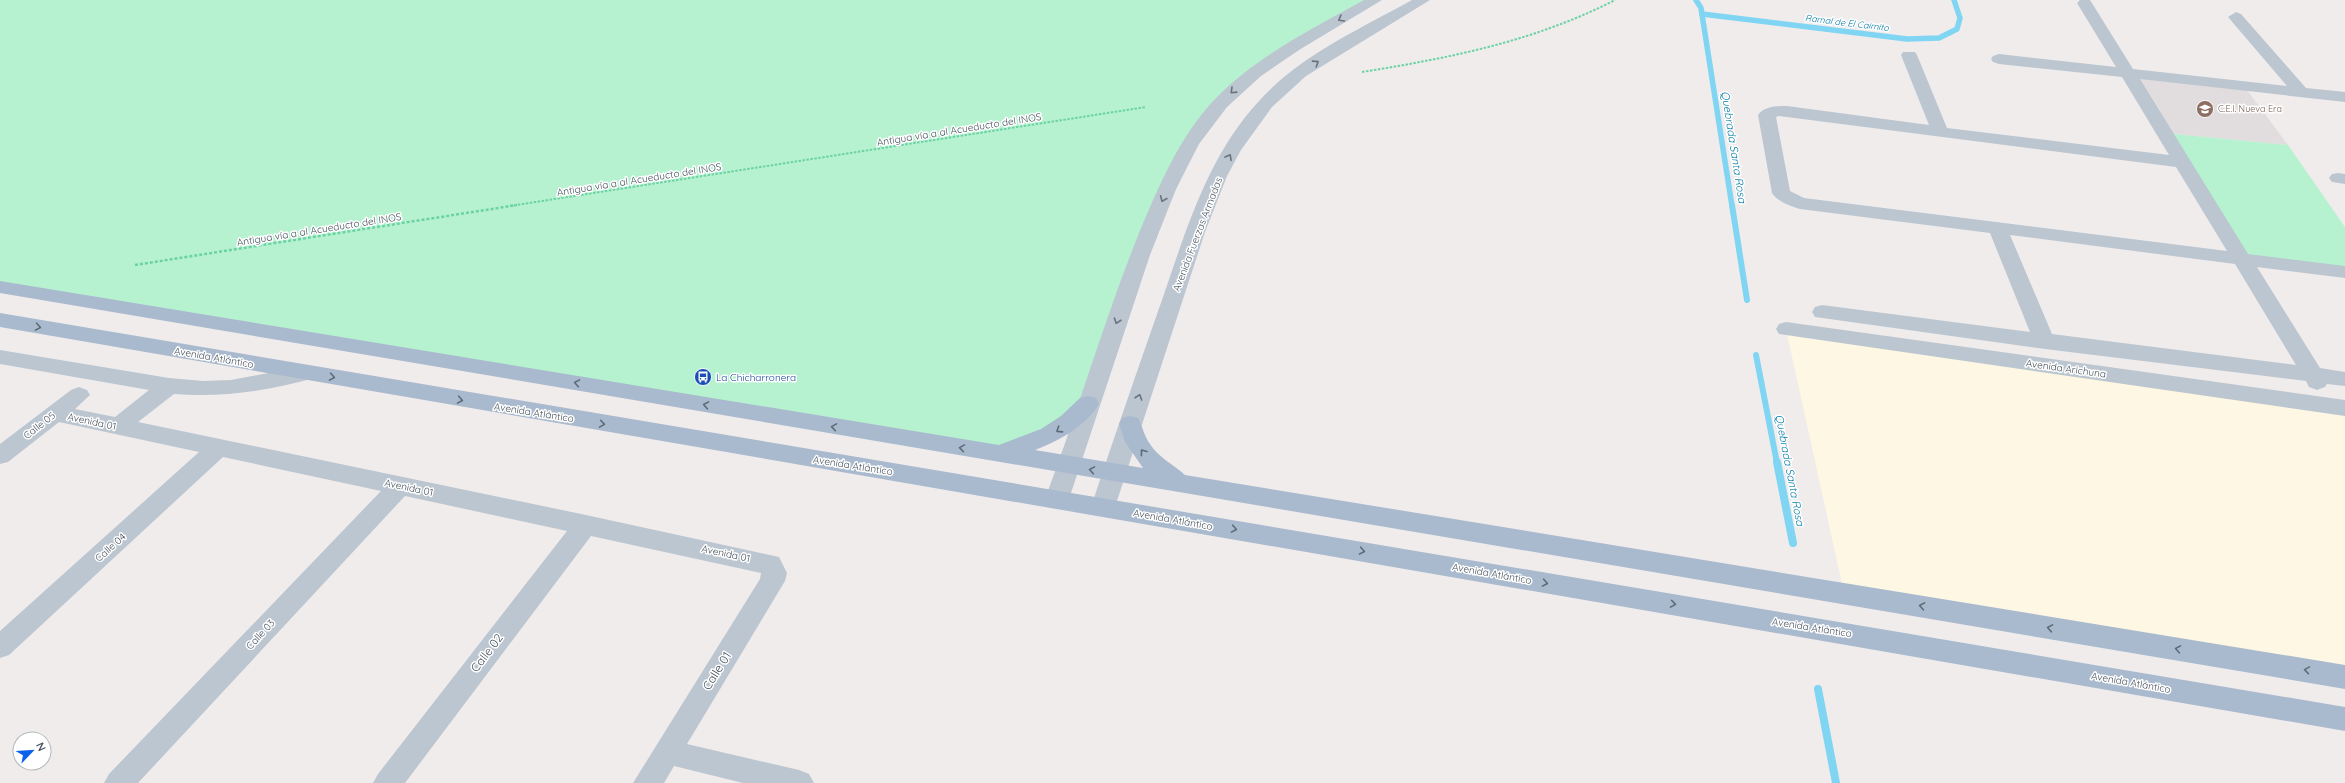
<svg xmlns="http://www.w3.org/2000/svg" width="2345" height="783" font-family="Quicksand,sans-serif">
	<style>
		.commercial { fill: #fdf7e3 }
		.education { fill: #e1ddde }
		.green { fill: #b6f2d0 }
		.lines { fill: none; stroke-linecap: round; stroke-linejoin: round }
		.stream-far2 { stroke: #80d5f2; stroke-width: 5.5 }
		.stream-far1 { stroke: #80d5f2; stroke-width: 6 }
		.stream { stroke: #80d5f2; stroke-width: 8 }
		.path-far1 { stroke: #6cd2a5; stroke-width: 2; stroke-dasharray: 2.5 1.5; stroke-linecap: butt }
		.path { stroke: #6cd2a5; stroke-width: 2.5; stroke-dasharray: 3 2; stroke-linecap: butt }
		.minor { fill: #bcc6d0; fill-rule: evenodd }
		.major { fill: #aabace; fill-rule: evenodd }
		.oneway { stroke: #68737e }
		.oneway2 { stroke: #5e6a78 }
		.labels { text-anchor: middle; stroke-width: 3; stroke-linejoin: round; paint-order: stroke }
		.far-water-label { font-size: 9px; font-style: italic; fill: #037da8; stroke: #fff }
		.far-education-label { font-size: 9px; fill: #785e54; stroke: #fff; text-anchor: start }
		.street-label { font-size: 10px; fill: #444f5b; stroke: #fff }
		.transit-label { font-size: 10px; fill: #164399; stroke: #fff; text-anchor: start }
		.water-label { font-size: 11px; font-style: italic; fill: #037da8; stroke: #fff }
		.near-street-label { font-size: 12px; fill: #444f5b; stroke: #fff }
	</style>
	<rect width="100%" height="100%" fill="#f0ecec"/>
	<polygon class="commercial" points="1786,329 2345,408 2345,677 1844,593"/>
	<polygon class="education" points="2127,73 2244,86 2288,145 2164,133"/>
	<g class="green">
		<polygon points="0,0 1375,0 1273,60 1207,120 1074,419 994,453 0,287"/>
		<polygon points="2164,133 2288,145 2345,227 2345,272 2241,259"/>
	</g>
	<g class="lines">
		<g class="stream-far2">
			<polyline points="1696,0 1701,8 1732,206"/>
			<polyline points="1702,14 1907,39 1939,38 1957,29 1960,18 1954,0"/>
		</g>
		<g class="stream-far1">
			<polyline points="1732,205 1747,300"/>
			<polyline points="1756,355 1777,463"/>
		</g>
		<g class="stream">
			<polyline points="1777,462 1793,543"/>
			<polyline points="1818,689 1836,783"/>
		</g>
		<g class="path-far1">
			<path d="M1362,72C1450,58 1535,41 1615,0"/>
			<polyline points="510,206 1146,107"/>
		</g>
		<polyline class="path" points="135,265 517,205"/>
		<g class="minor">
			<path d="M1364,0H1382L1299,50L1261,76L1227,107L1199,144L1176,189L1150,255L1069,499L1065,505L1057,508L1049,505L1045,499C1078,411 1104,320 1139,233C1159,186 1179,137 1215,99C1257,56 1312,29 1364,0Z"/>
			<path d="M1412,0H1430L1306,76L1272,107L1241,150L1227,176L1205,232L1115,507L1112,513L1103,516L1094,513L1091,507C1112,443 1134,380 1156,317C1183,242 1204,159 1260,100C1301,55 1360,29 1412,0Z"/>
			<path d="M2080,0H2090L2133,69L2287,86L2228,17L2236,12L2241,14L2306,88L2345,92V102L2140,79L2248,254L2345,266V278L2257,267L2320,368L2345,372V386L2327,384L2325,387L2317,390L2309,387L2306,381L2045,349L1815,317L1812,312L1815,307L1822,305L2030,332L1990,233L1800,209C1790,206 1778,202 1772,193L1758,115C1765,106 1777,106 1787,106L1929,125L1901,55L1903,52H1915L1917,55L1947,128L2169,155L2122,77L1999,64L1993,62L1991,59L1993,56L1999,54L2116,67L2077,3ZM1779,116L2176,167L2227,251L1804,198L1790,191L1776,117ZM2010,235L2235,264L2296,365L2052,334Z"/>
			<polygon points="2338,173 2345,174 2345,184 2332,182 2329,178 2332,174"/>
			<polygon points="1786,322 2345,400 2345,416 1779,334 1776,329 1779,324"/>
			<path d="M0,350L169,378L203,381L231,380L306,366L314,368L317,373L314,378C268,391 221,398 174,394L138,422L586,515L779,557L787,573L785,581L687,744L799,770L809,774L814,783H743L674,766L664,783H633L760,579L761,573L591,536L405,783H373L378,774L567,531L405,496L138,783H104L109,774L381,491L223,457L9,655L0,658V631L199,452L59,422L8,462L0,464V444L71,390L79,387L87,390L90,395L75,409L115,417L149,390L0,364Z"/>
		</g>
		<g class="major">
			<path d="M0,281L999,445L1041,429L1061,416L1080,398L1088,396L1096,398L1099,404C1086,426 1059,441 1035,450L1143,468L1125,442L1119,424L1122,418L1130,416L1138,418C1143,427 1144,436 1150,444C1159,458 1173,464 1185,475L2345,665V689L0,293Z"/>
			<polygon points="0,313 2345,707 2345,731 0,327"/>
		</g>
	</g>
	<defs><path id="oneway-chevron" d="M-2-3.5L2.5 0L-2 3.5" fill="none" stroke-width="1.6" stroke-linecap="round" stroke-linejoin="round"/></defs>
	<g class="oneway">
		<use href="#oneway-chevron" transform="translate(1341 19) rotate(150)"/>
		<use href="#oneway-chevron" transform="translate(1316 63) rotate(-33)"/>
		<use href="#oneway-chevron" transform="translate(1233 91) rotate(136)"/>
		<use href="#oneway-chevron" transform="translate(1229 157) rotate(-61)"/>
		<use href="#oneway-chevron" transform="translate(1163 199) rotate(113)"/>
		<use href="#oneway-chevron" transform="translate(1117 321) rotate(109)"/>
		<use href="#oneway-chevron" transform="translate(1139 397) rotate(-71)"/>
	</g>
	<g class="oneway2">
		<use href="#oneway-chevron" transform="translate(38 327) rotate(10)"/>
		<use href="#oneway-chevron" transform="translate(332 377) rotate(10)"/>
		<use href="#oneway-chevron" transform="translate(577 383) rotate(-170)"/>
		<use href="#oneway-chevron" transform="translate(460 400) rotate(10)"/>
		<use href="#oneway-chevron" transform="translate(706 405) rotate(-170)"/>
		<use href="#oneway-chevron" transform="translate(602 424) rotate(9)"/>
		<use href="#oneway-chevron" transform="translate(834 427) rotate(-171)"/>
		<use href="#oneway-chevron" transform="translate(1059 430) rotate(147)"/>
		<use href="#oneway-chevron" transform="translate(962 448) rotate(-171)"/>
		<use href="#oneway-chevron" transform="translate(1143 452) rotate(-127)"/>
		<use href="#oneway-chevron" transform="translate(1092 470) rotate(-170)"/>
		<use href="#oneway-chevron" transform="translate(1234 529) rotate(10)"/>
		<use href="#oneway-chevron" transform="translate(1362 551) rotate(10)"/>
		<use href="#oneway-chevron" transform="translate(1545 583) rotate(10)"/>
		<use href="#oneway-chevron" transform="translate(1673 604) rotate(9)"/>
		<use href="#oneway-chevron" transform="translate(1922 606) rotate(-170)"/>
		<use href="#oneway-chevron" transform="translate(2050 628) rotate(-170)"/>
		<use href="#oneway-chevron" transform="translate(2178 649) rotate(-170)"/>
		<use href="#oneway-chevron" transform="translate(2307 670) rotate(-171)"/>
	</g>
	<defs>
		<g id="school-disc" transform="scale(0.9)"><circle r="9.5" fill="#8d6e63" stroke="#fff"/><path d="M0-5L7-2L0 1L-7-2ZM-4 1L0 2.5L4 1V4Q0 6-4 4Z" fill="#fff"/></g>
		<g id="bus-disc" transform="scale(0.9)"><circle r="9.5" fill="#1a4fb4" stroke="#fff"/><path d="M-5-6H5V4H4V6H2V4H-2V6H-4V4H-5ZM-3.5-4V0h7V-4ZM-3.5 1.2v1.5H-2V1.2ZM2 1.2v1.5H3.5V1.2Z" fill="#fff"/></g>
	</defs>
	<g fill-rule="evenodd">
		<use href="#school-disc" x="2205" y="109"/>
		<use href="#bus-disc" x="703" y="377"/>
	</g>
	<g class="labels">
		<g class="far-water-label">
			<text transform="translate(1847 23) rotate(7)" y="3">Ramal de El Caimito</text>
		</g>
		<g class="far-education-label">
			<text x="2218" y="112">C.E.I. Nueva Era</text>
		</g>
		<g class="street-label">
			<text transform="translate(959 129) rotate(-9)" y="4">Antigua vía a al Acueducto del INOS</text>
			<text transform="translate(639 179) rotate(-9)" y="4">Antigua vía a al Acueducto del INOS</text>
			<text transform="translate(319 229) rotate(-9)" y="4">Antigua vía a al Acueducto del INOS</text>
			<text transform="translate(1197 234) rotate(-69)" y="4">Avenida Fuerzas Armadas</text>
			<text transform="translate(214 357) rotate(10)" y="4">Avenida Atlántico</text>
			<text transform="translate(2066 368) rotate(8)" y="4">Avenida Arichuna</text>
			<text transform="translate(534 412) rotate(9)" y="4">Avenida Atlántico</text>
			<text transform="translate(92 421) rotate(12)" y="4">Avenida 01</text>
			<text transform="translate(39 425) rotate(-38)" y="4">Calle 05</text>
			<text transform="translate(853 465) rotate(9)" y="4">Avenida Atlántico</text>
			<text transform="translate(409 487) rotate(12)" y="4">Avenida 01</text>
			<text transform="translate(1173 519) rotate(10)" y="4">Avenida Atlántico</text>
			<text transform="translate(110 547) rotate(-42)" y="4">Calle 04</text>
			<text transform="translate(726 553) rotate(12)" y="4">Avenida 01</text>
			<text transform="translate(1492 573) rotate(10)" y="4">Avenida Atlántico</text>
			<text transform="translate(1812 627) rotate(9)" y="4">Avenida Atlántico</text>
			<text transform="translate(260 634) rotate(-47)" y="4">Calle 03</text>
			<text transform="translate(2131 682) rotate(10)" y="4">Avenida Atlántico</text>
		</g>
		<g class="transit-label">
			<text x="716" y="381">La Chicharronera</text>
		</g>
		<g class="water-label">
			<text transform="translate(1734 147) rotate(81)" y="4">Quebrada Santa Rosa</text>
			<text transform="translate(1790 470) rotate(79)" y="4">Quebrada Santa Rosa</text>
		</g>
		<g class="near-street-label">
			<text transform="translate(487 653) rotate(-53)" y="4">Calle 02</text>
			<text transform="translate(717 671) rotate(-58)" y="4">Calle 01</text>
		</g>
	</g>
	<g transform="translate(32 751) rotate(65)"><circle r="19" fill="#ffffff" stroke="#b4b9bd"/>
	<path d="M0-3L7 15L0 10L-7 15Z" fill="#0c62ea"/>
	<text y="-6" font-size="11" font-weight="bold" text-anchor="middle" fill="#444f5b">N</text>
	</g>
</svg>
